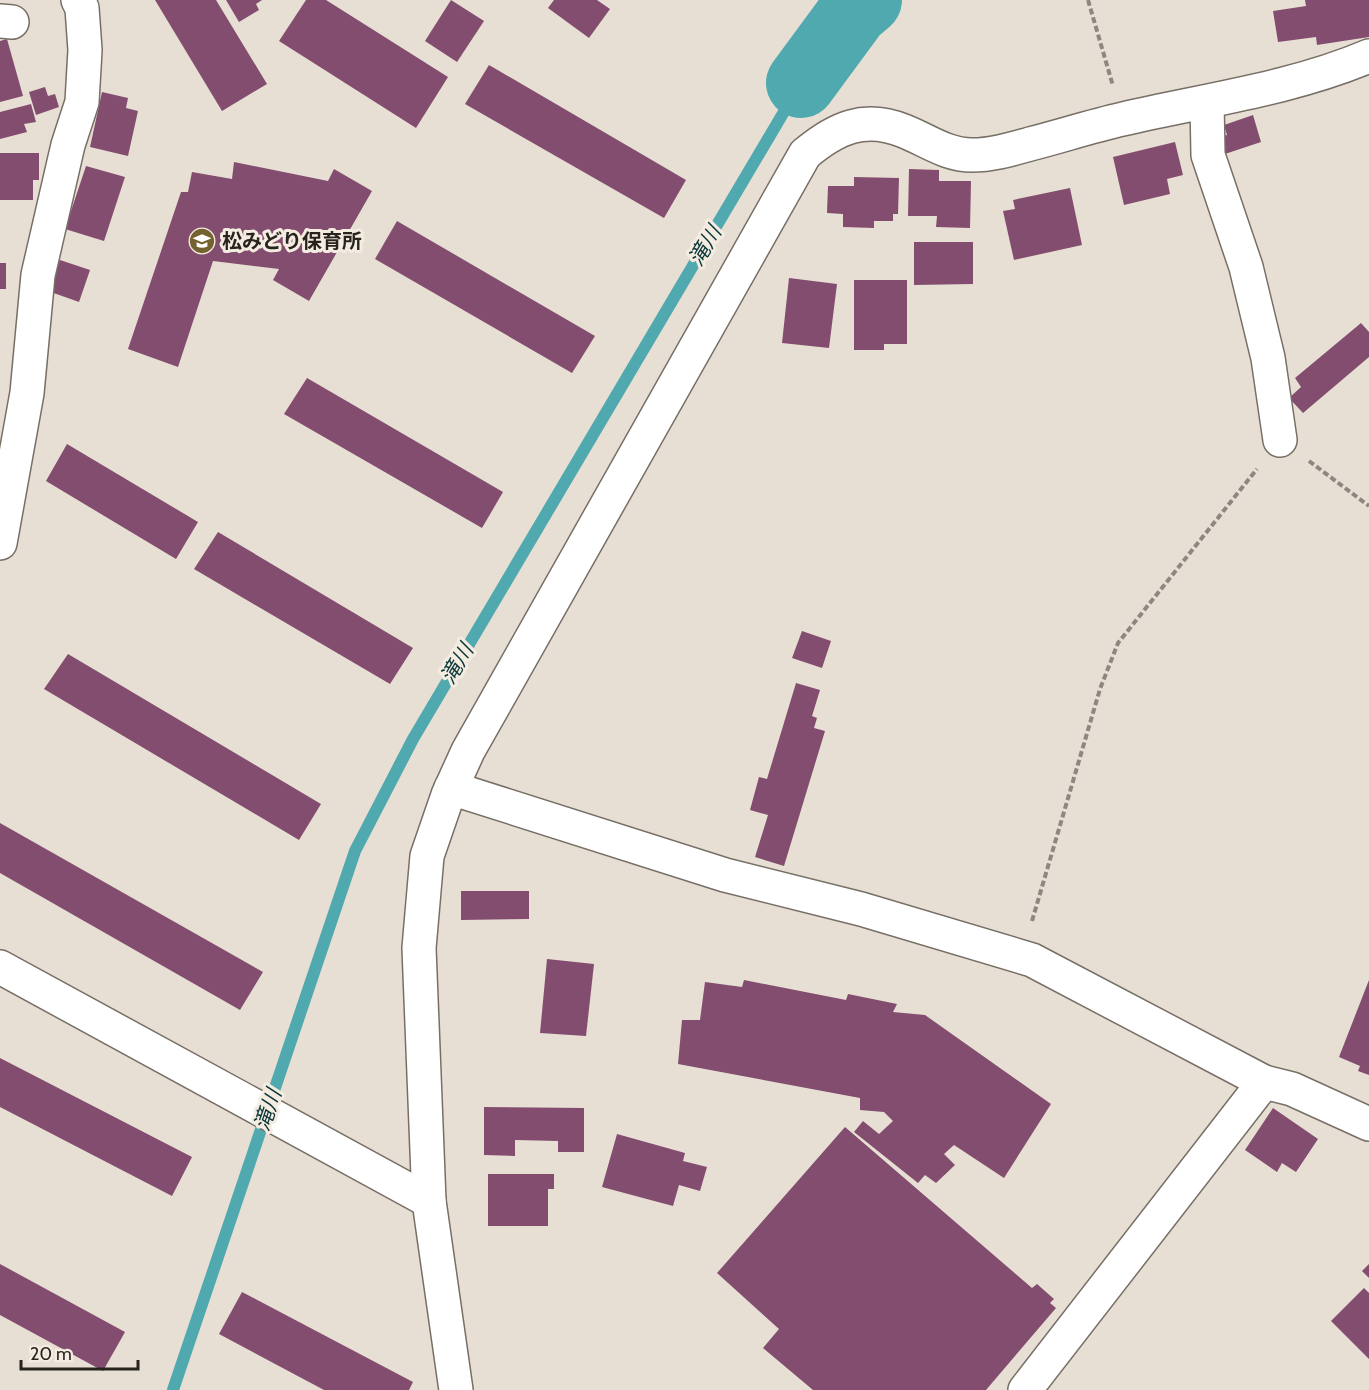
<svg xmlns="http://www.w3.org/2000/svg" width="1369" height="1390" font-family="Cabin,'Noto Sans JP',sans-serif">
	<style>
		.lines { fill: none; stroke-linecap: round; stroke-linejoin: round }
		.stream { stroke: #4fa9ae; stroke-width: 12 }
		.river { stroke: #4fa9ae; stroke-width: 70 }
		.building { fill: #834d6f }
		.minor-casing { stroke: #776f66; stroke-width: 36 }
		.path { stroke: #8d877f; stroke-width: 4; stroke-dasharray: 6 3; stroke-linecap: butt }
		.minor { stroke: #fff; stroke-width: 33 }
		.labels { text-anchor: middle; stroke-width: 6; stroke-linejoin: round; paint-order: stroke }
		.poi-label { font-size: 20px; font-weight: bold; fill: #27231f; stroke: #f5ece1; text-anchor: start }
		.water-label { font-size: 21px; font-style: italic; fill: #083537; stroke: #f5ece1 }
	</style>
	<rect width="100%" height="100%" fill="#e8dfd4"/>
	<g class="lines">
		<polyline class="stream" points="173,1390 355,851 413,739 801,83"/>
		<polyline class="river" points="801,83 854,11 867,0"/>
	</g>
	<g class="building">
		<polygon points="155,0 216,0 267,84 222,111"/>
		<polygon points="226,0 262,0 256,4 259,10 239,22"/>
		<polygon points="306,0 326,0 448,77 416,128 279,41"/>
		<polygon points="451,0 484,21 457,62 425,41"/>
		<polygon points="554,0 597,0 610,9 589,38 548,8"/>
		<polygon points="1305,0 1369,0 1369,37 1317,45 1316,37 1278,42 1273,11 1306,6"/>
		<polygon points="7,39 23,96 0,102 0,41"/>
		<polygon points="489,65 686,180 664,218 465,104"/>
		<polygon points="45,87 48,96 55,94 59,107 36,115 29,92"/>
		<polygon points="102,92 128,98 126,108 138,111 128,156 90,147"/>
		<polygon points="31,104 36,122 24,124 27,132 0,139 0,112"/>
		<polygon points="1253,115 1261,142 1225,154 1220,137 1227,135 1224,125"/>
		<polygon points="1175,142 1183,175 1167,179 1170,194 1124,205 1113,157"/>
		<polygon points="0,153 39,153 39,180 33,180 33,200 0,200"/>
		<polygon points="234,162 328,181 334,169 372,191 309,301 273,280 279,269 213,261 178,367 128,349 181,192 188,192 192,172 232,179"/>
		<polygon points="86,166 125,177 104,241 65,229"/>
		<polygon points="909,169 939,170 939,181 971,181 970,228 936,227 937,216 908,216"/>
		<polygon points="854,177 899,178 898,214 893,214 893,221 874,221 874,228 843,227 843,214 827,213 828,186 854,186"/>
		<polygon points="1070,188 1082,245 1014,260 1003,211 1015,209 1013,200"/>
		<polygon points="397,221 595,336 572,373 375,259"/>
		<polygon points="914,242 973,242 973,284 914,285"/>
		<polygon points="60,260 90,270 79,302 48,291"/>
		<rect x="0" y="263" width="6" height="26"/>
		<polygon points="789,278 837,284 829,348 782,343"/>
		<polygon points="854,280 907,280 907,344 884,344 884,350 854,350"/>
		<polygon points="1361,323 1369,332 1369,357 1303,413 1289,398 1301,387 1295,378"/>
		<polygon points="307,378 503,492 482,528 284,414"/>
		<polygon points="67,444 198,522 176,559 46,481"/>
		<polygon points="218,532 413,648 390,684 194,569"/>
		<polygon points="802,631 831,641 822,668 792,658"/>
		<polygon points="68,654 321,804 299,840 44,689"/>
		<polygon points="796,683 820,690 812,716 817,718 814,728 825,731 784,866 755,857 768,815 750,810 759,777 767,779"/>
		<polygon points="0,823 263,972 240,1010 0,873"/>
		<polygon points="461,891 529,891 529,919 461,920"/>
		<polygon points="547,959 594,964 586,1036 540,1033"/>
		<polygon points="744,980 846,1000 848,994 897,1004 893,1012 925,1015 1051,1104 1004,1178 954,1145 944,1154 955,1165 936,1183 925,1175 918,1183 854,1132 863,1121 879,1134 893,1121 884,1112 860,1110 860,1098 678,1064 682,1020 700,1020 705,982 742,987"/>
		<polygon points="1369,980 1369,1075 1358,1071 1360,1066 1339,1057"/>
		<polygon points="0,1058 192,1157 172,1196 0,1107"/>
		<polygon points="484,1107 584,1108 584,1152 558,1152 558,1141 515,1140 515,1156 484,1155"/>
		<polygon points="1273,1108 1318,1139 1296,1172 1282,1163 1277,1172 1245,1150"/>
		<polygon points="845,1127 1032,1288 1037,1284 1054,1299 1050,1303 1056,1308 986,1390 813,1390 763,1348 779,1329 717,1273"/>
		<polygon points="617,1134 685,1153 683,1161 707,1167 700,1191 679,1185 673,1206 602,1187"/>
		<polygon points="488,1174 554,1174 554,1189 548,1189 548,1226 488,1226"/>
		<polygon points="0,1264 125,1332 103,1371 0,1315"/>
		<polygon points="1369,1264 1369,1278 1362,1271"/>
		<polygon points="1364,1288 1369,1293 1369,1359 1331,1321"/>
		<polygon points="242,1292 413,1382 409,1390 324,1390 219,1334"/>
	</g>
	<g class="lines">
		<g class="minor-casing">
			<g id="minor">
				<polyline points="0,21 12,22"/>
				<polyline points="1207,102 1208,155 1246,267 1268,358 1280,440"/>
				<polyline points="0,543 27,393 38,275 68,145 82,102 85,50 82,8 78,0"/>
				<polyline points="451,788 725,875 861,909 1032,960 1264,1082 1292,1089 1369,1124"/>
				<polyline points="0,967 429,1201"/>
				<path d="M456,1390L429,1201L419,948L427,856L448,795L468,751L805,154C836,128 864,115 904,131C927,140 946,155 972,155C992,155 1012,149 1030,144C1061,136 1092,126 1123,119C1205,100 1291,89 1369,56"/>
				<polyline points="1025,1390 1264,1082"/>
			</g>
		</g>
		<g class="path">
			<polyline points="1088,0 1113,86"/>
			<polyline points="1309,461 1369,506"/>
			<polyline points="1032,921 1100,689 1118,643 1257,469"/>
		</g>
		<use href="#minor" class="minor"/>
	</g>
	<defs>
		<g id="school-disc" transform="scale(1.35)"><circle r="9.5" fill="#746331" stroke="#f5ece1"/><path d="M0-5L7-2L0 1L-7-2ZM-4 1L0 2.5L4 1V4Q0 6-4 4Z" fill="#fff"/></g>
	</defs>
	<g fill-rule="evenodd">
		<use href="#school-disc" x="202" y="241"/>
	</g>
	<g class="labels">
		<g class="poi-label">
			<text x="222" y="248">松みどり保育所</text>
		</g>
		<g class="water-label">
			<text transform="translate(705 246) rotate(-59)" y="7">滝川</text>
			<text transform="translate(457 664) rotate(-59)" y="7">滝川</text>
			<text transform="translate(268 1110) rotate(-71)" y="7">滝川</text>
		</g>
	</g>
	<path d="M21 1360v9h117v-9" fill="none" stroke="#27231f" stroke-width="3"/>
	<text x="30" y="1360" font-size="18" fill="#27231f" stroke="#f5ece1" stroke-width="4.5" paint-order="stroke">20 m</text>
</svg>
